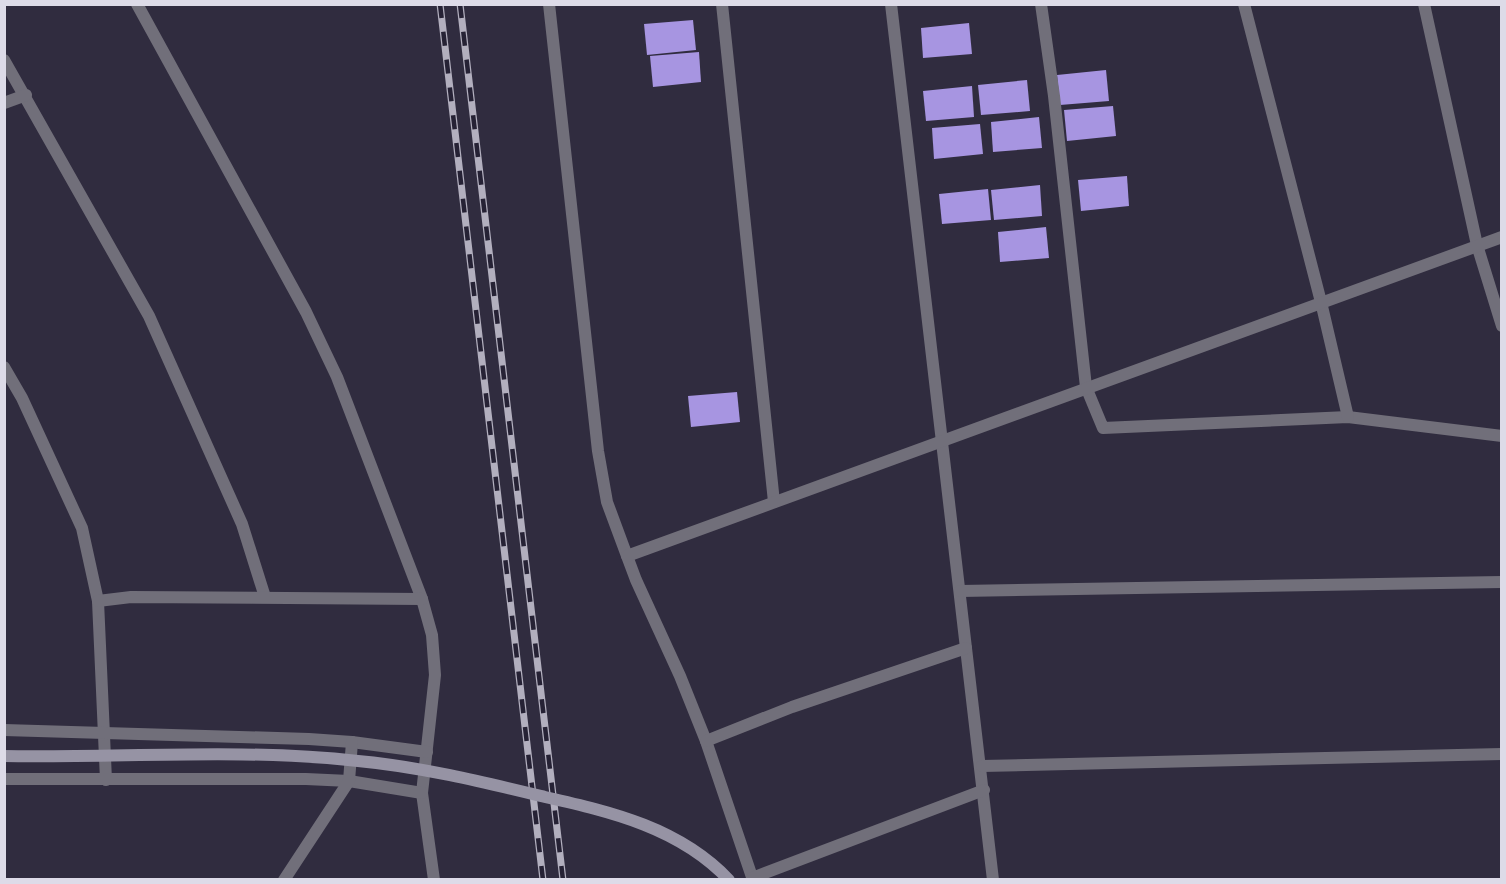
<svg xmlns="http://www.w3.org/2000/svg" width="1506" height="884" font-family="Overpass,sans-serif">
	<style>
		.building { fill: #a795e1 }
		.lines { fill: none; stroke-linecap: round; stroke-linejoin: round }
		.street { stroke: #716f7a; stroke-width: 12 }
		.rail-casing { stroke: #b2afbe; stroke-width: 7 }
		.rail { stroke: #262235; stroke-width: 4.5; stroke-dasharray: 14; stroke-linecap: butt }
		.secondary-bridge { stroke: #9693a4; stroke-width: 12 }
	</style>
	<rect width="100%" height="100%" fill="#302c3f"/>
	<g class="building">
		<polygon points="693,20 696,50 647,55 644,24"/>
		<polygon points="969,23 972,54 923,58 921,28"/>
		<polygon points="699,52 701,82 653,87 650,56"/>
		<polygon points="1106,70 1109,101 1060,105 1057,75"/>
		<polygon points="1027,80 1030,111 981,115 978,85"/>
		<polygon points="972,86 974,117 926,121 923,91"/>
		<polygon points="1113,106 1116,136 1067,141 1064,110"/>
		<polygon points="1039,117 1042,148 993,152 991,122"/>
		<polygon points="980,124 983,154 934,159 932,128"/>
		<polygon points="1127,176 1129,206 1081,211 1078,180"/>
		<polygon points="1040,185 1042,216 994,220 991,190"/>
		<polygon points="988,189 991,220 942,224 939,194"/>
		<polygon points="1046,227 1049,258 1000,262 998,232"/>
		<polygon points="737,392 740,422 691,427 688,396"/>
	</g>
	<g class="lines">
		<g class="street">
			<polyline points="137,4 306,312 337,377 422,599 432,635 435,675 422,793 434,880"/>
			<polyline points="549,4 598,451 607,502 627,556 636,580 680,676 706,741 753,880"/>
			<polyline points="722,4 774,502"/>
			<path d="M891,4C927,296 961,588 993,880"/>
			<polyline points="1041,4 1054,96 1086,387 1103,428 1348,417 1502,436"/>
			<polyline points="1244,4 1321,302 1348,417"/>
			<polyline points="1424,4 1477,245 1502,326"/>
			<polyline points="4,60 149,316 242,524 265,597"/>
			<polyline points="4,103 26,95"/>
			<polyline points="4,367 22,398 82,528 98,601 106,780"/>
			<polyline points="627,556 1502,237"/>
			<polyline points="960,591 1502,582"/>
			<polyline points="98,601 131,597 422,599"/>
			<polyline points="4,730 309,739 352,742 427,752"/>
			<polyline points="706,741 792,707 966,648"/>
			<polyline points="982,766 1502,754"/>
			<polyline points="4,779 306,779 349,781 422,793"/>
			<polyline points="752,878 984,790"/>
			<polyline points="284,880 349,781 352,742"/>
		</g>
		<g class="rail-casing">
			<g id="rail">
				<polyline points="440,4 543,880"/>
				<polyline points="460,4 563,880"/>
			</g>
		</g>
		<use href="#rail" class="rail"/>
		<path class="secondary-bridge" d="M4,756C122,758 242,748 358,761C422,767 483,782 545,797C612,812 680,828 729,880"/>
	</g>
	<rect width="1506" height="884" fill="none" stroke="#dddbe8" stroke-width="12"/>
</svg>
